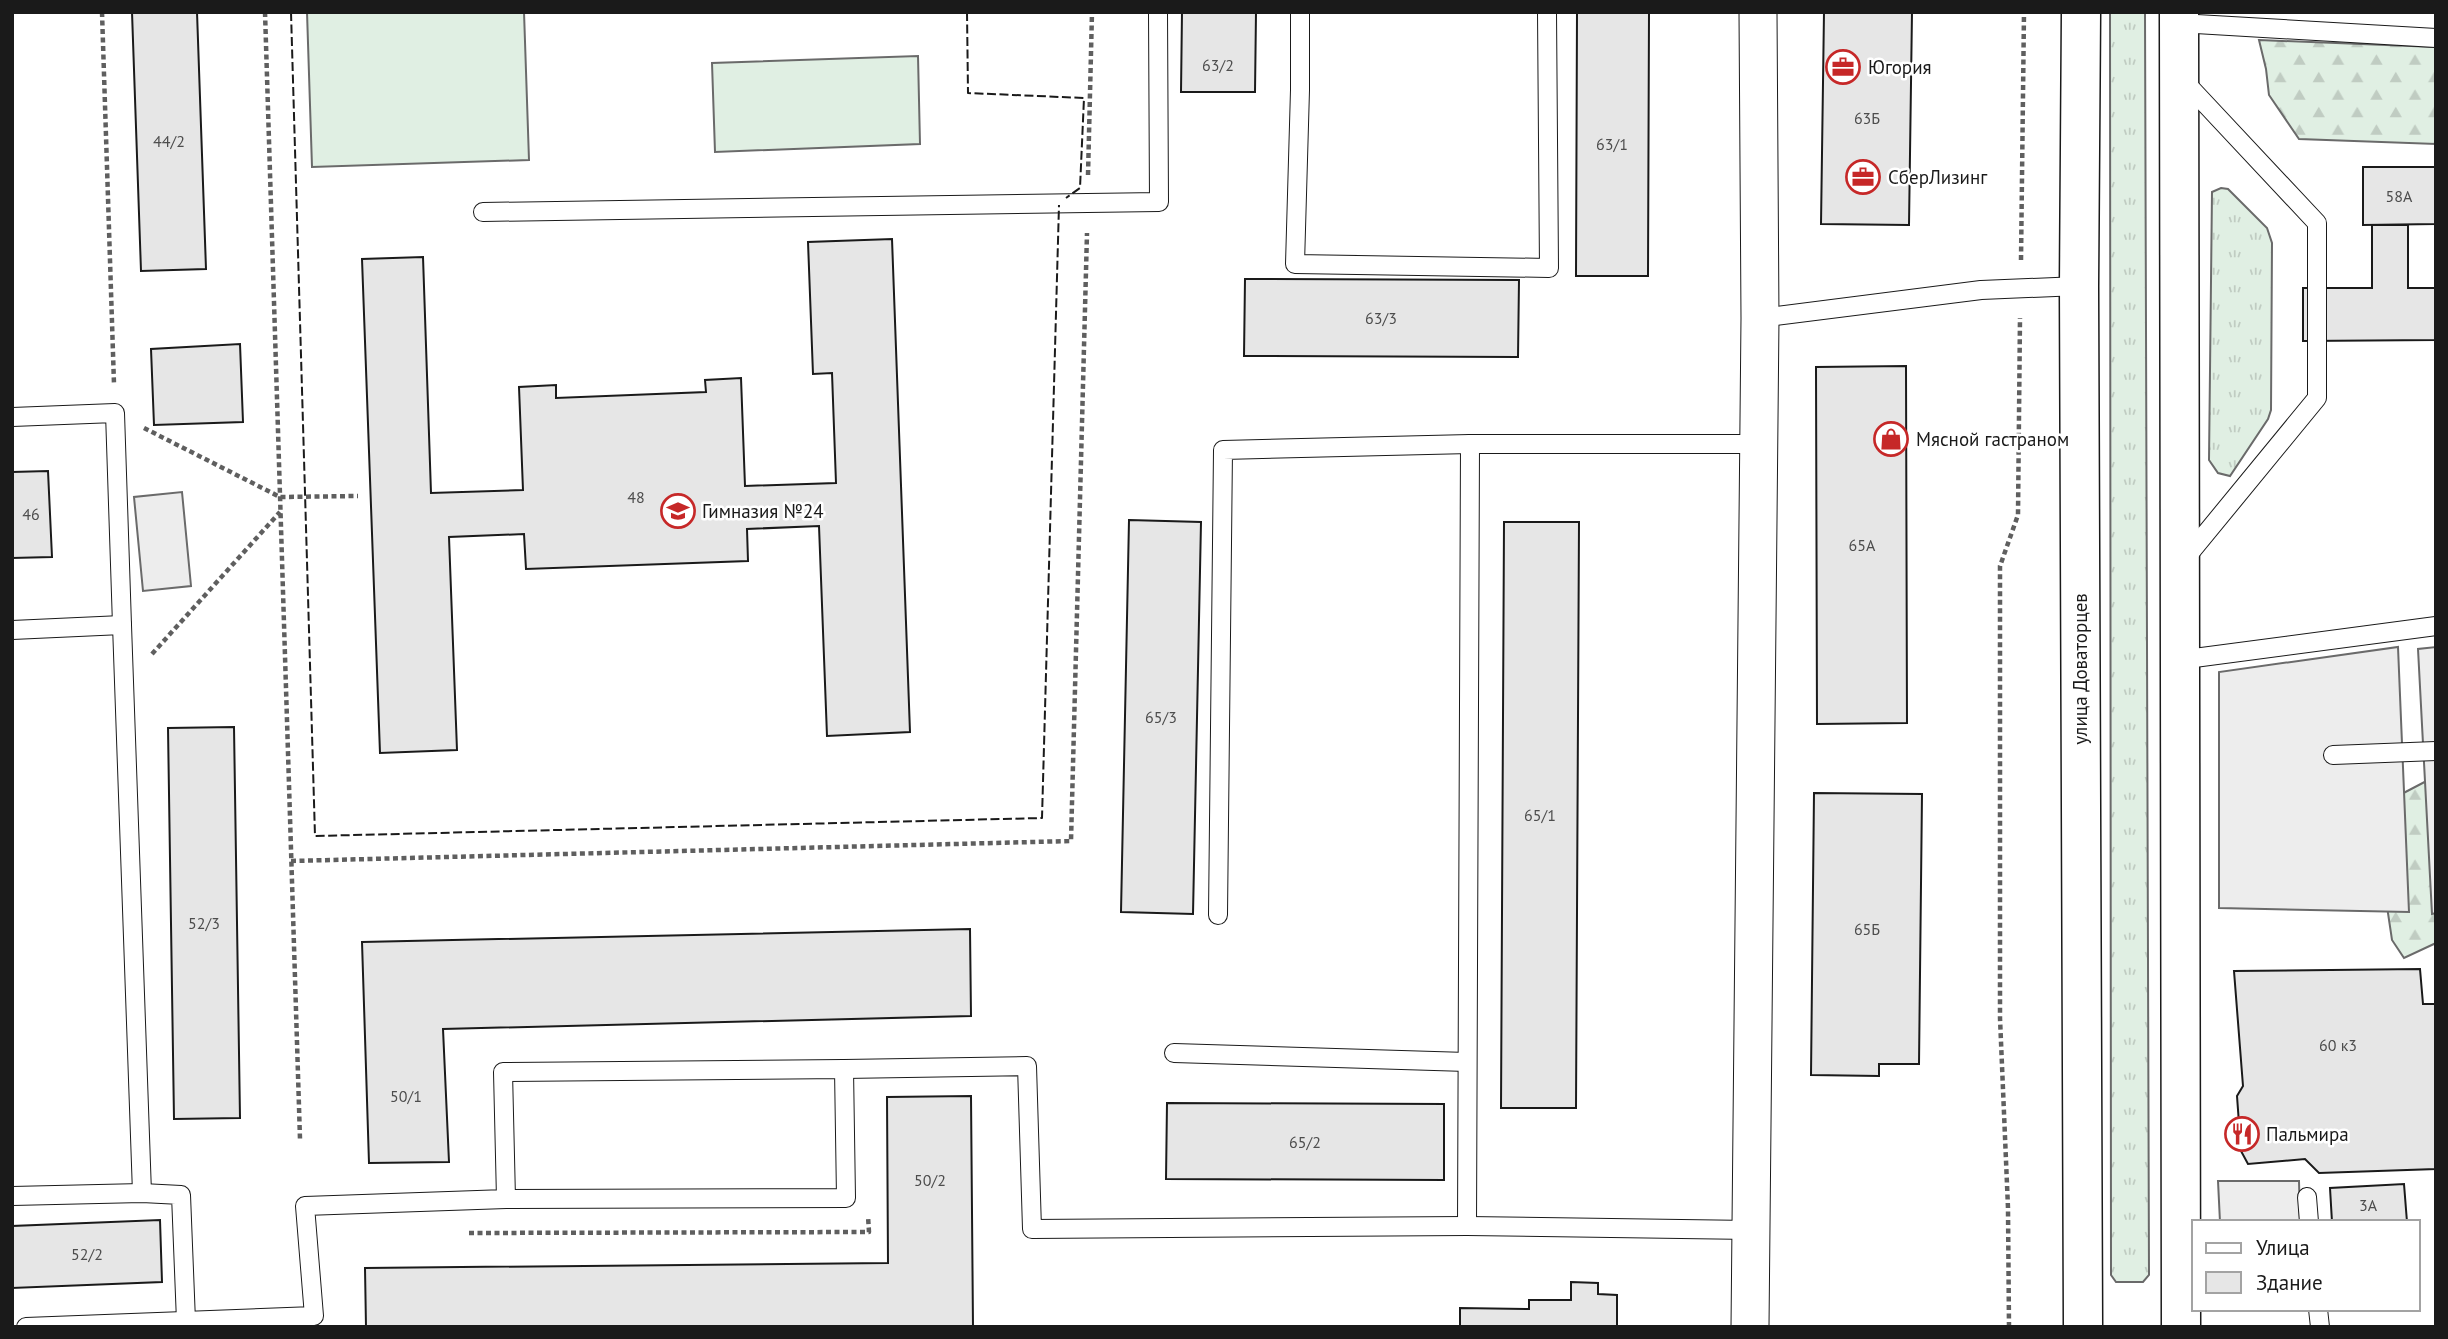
<svg xmlns="http://www.w3.org/2000/svg" width="2448" height="1339" font-family="'PT Sans',sans-serif">
	<style>
		.grass { fill: url(#grass-tufts); stroke: #6a6a6a; stroke-width: 2 }
		.forest { fill: url(#forest-firs); stroke: #6a6a6a; stroke-width: 2 }
		.garden { fill: #e0efe3; stroke: #6a6a6a; stroke-width: 2 }
		.parking { fill: #ededed; stroke: #6a6a6a; stroke-width: 2 }
		.building { fill: #e6e6e6; stroke: #1a1a1a; stroke-width: 2 }
		.lines { fill: none; stroke-linecap: round; stroke-linejoin: round }
		.lane-casing { stroke: #1a1a1a; stroke-width: 20 }
		.street-casing { stroke: #1a1a1a; stroke-width: 39 }
		.primary-casing { stroke: #1a1a1a; stroke-width: 41 }
		.path { stroke: #5f5f5f; stroke-width: 4.5; stroke-dasharray: 5 3.5; stroke-linecap: butt }
		.lane { stroke: #fff; stroke-width: 18 }
		.street { stroke: #fff; stroke-width: 37 }
		.primary { stroke: #fff; stroke-width: 38 }
		.fence { stroke: #1a1a1a; stroke-width: 2; stroke-dasharray: 9 3.5; stroke-linecap: butt }
		.labels { text-anchor: middle; stroke-width: 5; stroke-linejoin: round; paint-order: stroke }
		.number-label { font-size: 16px; fill: #4d4d4d }
		.poi-label { font-size: 19px; fill: #1a1a1a; stroke: #fff; text-anchor: start }
		.street-label { font-size: 19px; fill: #1a1a1a; stroke: #fff }
	</style>
	<defs>
		<pattern id="grass-tufts" width="24" height="20" patternUnits="userSpaceOnUse" patternTransform="scale(1.75)"><rect width="24" height="20" fill="#e0efe3"/><path d="M3 7l-1-3M5 7V3M7 7l1-3M15 17l-1-3M17 17v-4M19 17l1-3" fill="none" stroke="#c0ccc2"/></pattern>
		<pattern id="forest-firs" width="22" height="20" patternUnits="userSpaceOnUse" patternTransform="scale(1.75)"><rect width="22" height="20" fill="#e0efe3"/><path d="M5 1l3.5 6h-7zM16 11l3.5 6h-7z" fill="#c0ccc2"/></pattern>
	</defs>
	<rect width="100%" height="100%" fill="#fff"/>
	<g class="grass">
		<polygon points="2110,12 2145,12 2149,1275 2143,1282 2116,1282 2111,1275"/>
		<polygon points="2221,188 2228,189 2267,228 2272,243 2271,410 2268,419 2230,476 2218,473 2209,460 2212,192"/>
	</g>
	<g class="forest">
		<polygon points="2259,40 2436,47 2436,144 2299,139 2269,95 2266,69"/>
		<polygon points="2436,776 2436,943 2404,958 2392,940 2382,873 2394,798"/>
	</g>
	<g class="garden">
		<polygon points="307,12 524,12 529,160 312,167"/>
		<polygon points="918,56 920,144 715,152 712,63"/>
	</g>
	<g class="parking">
		<polygon points="182,492 191,586 143,591 134,497"/>
		<polygon points="2398,647 2409,912 2219,908 2219,672"/>
		<polygon points="2436,647 2436,913 2432,914 2418,649"/>
		<polygon points="2218,1181 2299,1181 2300,1222 2220,1222"/>
	</g>
	<g class="building">
		<polygon points="132,12 197,12 206,269 141,271"/>
		<polygon points="1182,12 1256,12 1255,92 1181,92"/>
		<polygon points="1577,12 1649,12 1648,276 1576,276"/>
		<polygon points="1824,12 1912,12 1909,225 1821,224"/>
		<polygon points="2363,167 2436,167 2436,224 2363,225"/>
		<polygon points="2372,225 2408,225 2408,288 2436,288 2436,340 2303,341 2303,288 2372,288"/>
		<polygon points="892,239 910,732 827,736 819,526 747,529 748,561 526,569 524,534 449,537 457,750 380,753 362,259 423,257 431,493 523,490 519,387 556,385 556,398 706,392 705,380 741,378 745,486 836,483 832,373 813,374 808,242"/>
		<polygon points="1245,279 1519,280 1518,357 1244,356"/>
		<polygon points="240,344 243,422 154,425 151,349"/>
		<polygon points="1906,366 1907,723 1817,724 1816,367"/>
		<polygon points="48,471 52,557 12,558 12,472"/>
		<polygon points="1129,520 1201,522 1193,914 1121,912"/>
		<polygon points="1504,522 1579,522 1576,1108 1501,1108"/>
		<polygon points="234,727 240,1118 174,1119 168,728"/>
		<polygon points="1814,793 1922,794 1919,1064 1879,1064 1879,1076 1811,1075"/>
		<polygon points="970,929 971,1016 443,1029 449,1162 369,1163 362,942"/>
		<polygon points="2420,969 2423,1004 2436,1004 2436,1169 2319,1173 2305,1159 2248,1164 2241,1151 2237,1096 2243,1086 2234,971"/>
		<polygon points="971,1096 973,1327 366,1327 365,1268 888,1263 887,1097"/>
		<polygon points="1167,1103 1444,1104 1444,1180 1166,1179"/>
		<polygon points="2404,1184 2407,1222 2332,1222 2330,1188"/>
		<polygon points="160,1220 162,1282 12,1288 12,1226"/>
		<polygon points="1571,1282 1598,1283 1598,1294 1617,1295 1617,1326 1627,1327 1460,1327 1460,1308 1529,1309 1529,1300 1571,1300"/>
	</g>
	<g class="lines">
		<g class="lane-casing">
			<g id="lane">
				<polyline points="1300,12 1300,90 1295,264 1549,268 1547,12"/>
				<polyline points="2179,23 2436,38"/>
				<polyline points="2183,80 2317,223 2317,398 2184,560"/>
				<polyline points="483,212 1159,202 1158,12"/>
				<polyline points="1760,318 1981,290 2079,286"/>
				<polyline points="12,417 115,413 122,625"/>
				<polyline points="12,630 122,625 142,1193"/>
				<polyline points="2179,660 2436,626"/>
				<polyline points="2333,755 2436,751"/>
				<polyline points="1218,915 1223,450 1470,444"/>
				<polyline points="1174,1053 1467,1062"/>
				<polyline points="844,1069 1027,1066 1032,1229 1467,1226 1751,1230"/>
				<polyline points="12,1196 142,1193 181,1195 186,1321"/>
				<polyline points="2307,1197 2309,1222"/>
				<polyline points="1467,1226 1470,444 1759,444"/>
				<polyline points="2318,1309 2320,1327"/>
				<polyline points="26,1327 314,1316 305,1206 506,1199 846,1198 844,1069 503,1072 506,1199"/>
			</g>
		</g>
		<g class="street-casing">
			<polyline id="street" points="1750,1327 1760,318 1758,12"/>
		</g>
		<g class="primary-casing">
			<g id="primary">
				<polyline points="2081,12 2079,286 2083,1327"/>
				<polyline points="2179,12 2181,1327"/>
			</g>
		</g>
		<g class="path">
			<polyline points="102,12 114,384"/>
			<polyline points="265,12 300,1139"/>
			<polyline points="1088,175 1092,12"/>
			<polyline points="2021,260 2024,12"/>
			<polyline points="144,428 280,497 358,496"/>
			<polyline points="152,654 280,512"/>
			<polyline points="291,861 1071,841 1087,233"/>
			<polyline points="469,1233 869,1232 868,1216"/>
			<polyline points="2009,1327 2008,1208 2000,1018 2000,566 2018,515 2020,318"/>
		</g>
		<use href="#lane" class="lane"/>
		<use href="#street" class="street"/>
		<use href="#primary" class="primary"/>
		<g class="fence">
			<polyline points="291,12 315,836 1042,818 1059,205"/>
			<polyline points="967,12 968,93 1084,98 1080,188 1066,198"/>
		</g>
	</g>
	<defs>
		<g id="office-ring" transform="scale(1.75)"><circle r="9.5" fill="#fff" stroke="#c62828" stroke-width="1.5"/><path d="M-6-3h4V-5.5h4V-3h4V5H-6ZM-1-4.5V-3h2v-1.5ZM-6 0V1H6V0Z" fill="#c62828"/></g>
		<g id="shop-ring" transform="scale(1.75)"><circle r="9.5" fill="#fff" stroke="#c62828" stroke-width="1.5"/><path d="M-5-2.5h2.3a2.7 3.5 0 0 1 5.4 0H5L5.5 6h-11ZM-1.5-2.5h3a1.5 2.3 0 0 0-3 0Z" fill="#c62828"/></g>
		<g id="school-ring" transform="scale(1.75)"><circle r="9.5" fill="#fff" stroke="#c62828" stroke-width="1.5"/><path d="M0-5L7-2L0 1L-7-2ZM-4 1L0 2.5L4 1V4Q0 6-4 4Z" fill="#c62828"/></g>
		<g id="restaurant-ring" transform="scale(1.75)"><circle r="9.5" fill="#fff" stroke="#c62828" stroke-width="1.5"/><path d="M-5-6h1v4h1v-4h1v4h1v-4h1v5L-1.5 .5V6h-2V.5L-5-1ZM5-6V6H3V1.5H1.5Q1.5-4 5-6Z" fill="#c62828"/></g>
	</defs>
	<g fill-rule="evenodd">
		<use href="#office-ring" x="1843" y="67"/>
		<use href="#office-ring" x="1863" y="177"/>
		<use href="#shop-ring" x="1891" y="439"/>
		<use href="#school-ring" x="678" y="511"/>
		<use href="#restaurant-ring" x="2242" y="1134"/>
	</g>
	<g class="labels">
		<g class="number-label">
			<text x="1218" y="71">63/2</text>
			<text x="1867" y="124">63Б</text>
			<text x="169" y="147">44/2</text>
			<text x="1612" y="150">63/1</text>
			<text x="2399" y="202">58А</text>
			<text x="1381" y="324">63/3</text>
			<text x="636" y="503">48</text>
			<text x="31" y="520">46</text>
			<text x="1862" y="551">65А</text>
			<text x="1161" y="723">65/3</text>
			<text x="1540" y="821">65/1</text>
			<text x="204" y="929">52/3</text>
			<text x="1867" y="935">65Б</text>
			<text x="2338" y="1051">60 к3</text>
			<text x="406" y="1102">50/1</text>
			<text x="1305" y="1148">65/2</text>
			<text x="930" y="1186">50/2</text>
			<text x="2368" y="1211">3А</text>
			<text x="87" y="1260">52/2</text>
		</g>
		<g class="poi-label">
			<text x="1868" y="74">Югория</text>
			<text x="1888" y="184">СберЛизинг</text>
			<text x="1916" y="446">Мясной гастраном</text>
			<text x="702" y="518">Гимназия №24</text>
			<text x="2266" y="1141">Пальмира</text>
		</g>
		<g class="street-label">
			<text transform="translate(2080 669) rotate(-90)" y="7">улица Доваторцев</text>
		</g>
	</g>
	<rect width="2448" height="1339" fill="none" stroke="#1a1a1a" stroke-width="28"/>
	<rect x="2192" y="1220" width="228" height="91" fill="#ffffff" stroke="#a3a3a3" stroke-width="2"/>
	<rect x="2206" y="1243" width="35" height="10" fill="#ffffff" stroke="#a3a3a3" stroke-width="2"/>
	<text x="2256" y="1255" font-size="21" fill="#1a1a1a">Улица</text>
	<rect x="2206" y="1272" width="35" height="21" fill="#e6e6e6" stroke="#a3a3a3" stroke-width="2"/>
	<text x="2256" y="1290" font-size="21" fill="#1a1a1a">Здание</text>
</svg>
